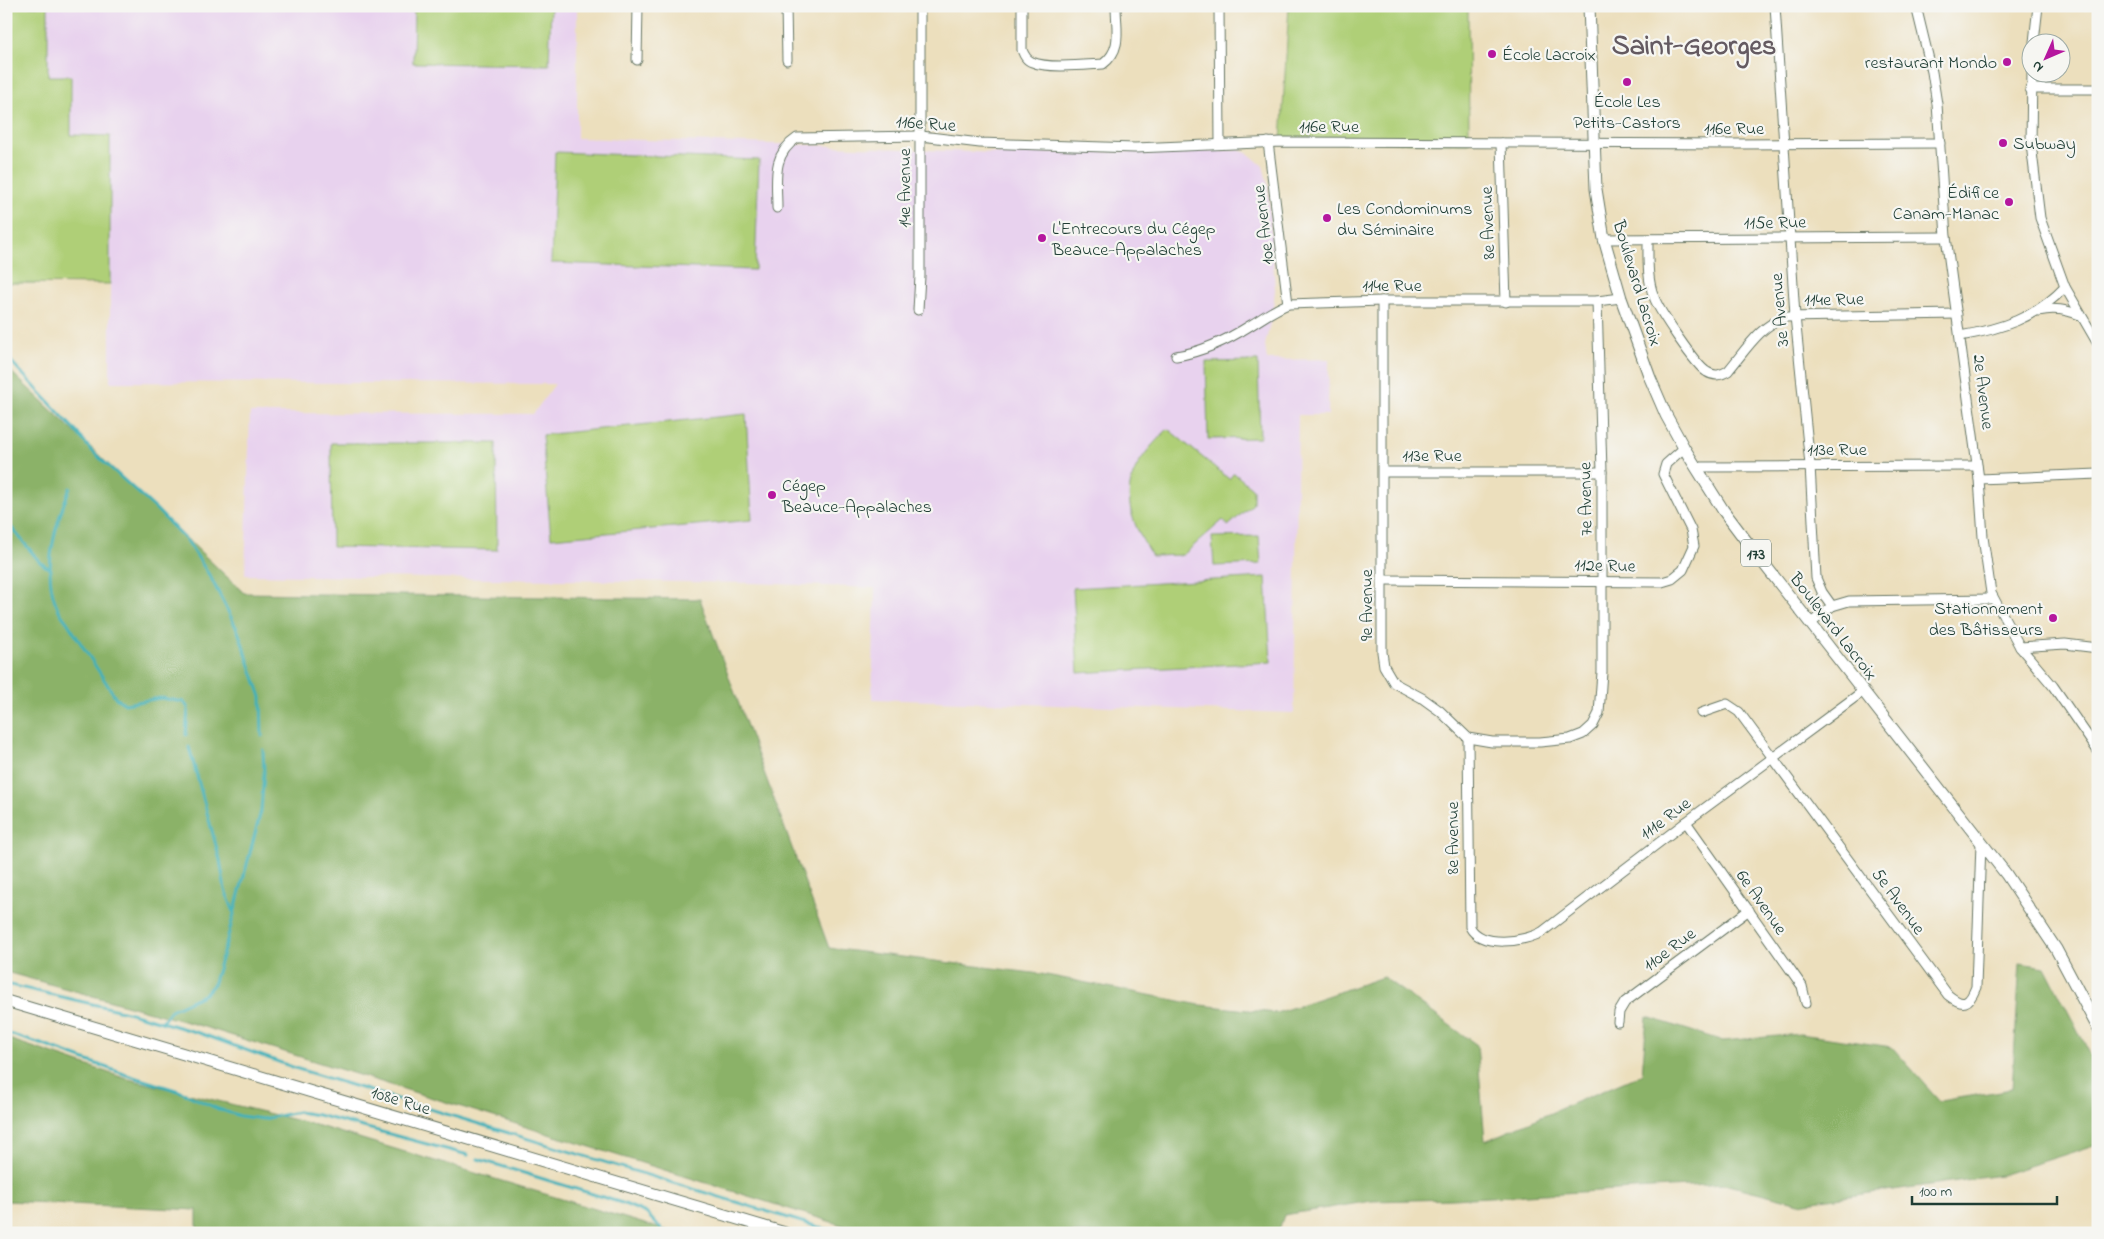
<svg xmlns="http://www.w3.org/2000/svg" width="2104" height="1239" font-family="'Indie Flower',sans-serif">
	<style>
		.built { fill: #e8d2ee }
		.green { fill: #afcf77; stroke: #678656 }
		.forest { fill: #8bb268; stroke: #55784e }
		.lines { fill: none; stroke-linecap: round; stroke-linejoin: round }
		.stream { stroke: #41b1ba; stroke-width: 3 }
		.minor-casing { stroke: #677664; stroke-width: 11 }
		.major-casing { stroke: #677664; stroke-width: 13 }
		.minor { stroke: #fff; stroke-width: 9 }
		.major { stroke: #fff; stroke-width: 11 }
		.poi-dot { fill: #b5179e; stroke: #f6f6f2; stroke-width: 2 }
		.labels { text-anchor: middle; stroke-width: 4.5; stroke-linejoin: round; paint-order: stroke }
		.shield { fill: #f6f6f2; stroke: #60746d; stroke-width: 1 }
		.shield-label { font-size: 16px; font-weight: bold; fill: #1f3d34 }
		.poi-label { font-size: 18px; fill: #1f3d34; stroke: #f6f6f2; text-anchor: start }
		.street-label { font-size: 18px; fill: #1f3d34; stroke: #f6f6f2 }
		.town-label { font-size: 28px; font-weight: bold; fill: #645a61; stroke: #f6f6f2 }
	</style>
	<rect width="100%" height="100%" fill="#f6f6f2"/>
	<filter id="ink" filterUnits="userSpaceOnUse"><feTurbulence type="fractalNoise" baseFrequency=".02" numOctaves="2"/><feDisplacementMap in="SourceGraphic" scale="10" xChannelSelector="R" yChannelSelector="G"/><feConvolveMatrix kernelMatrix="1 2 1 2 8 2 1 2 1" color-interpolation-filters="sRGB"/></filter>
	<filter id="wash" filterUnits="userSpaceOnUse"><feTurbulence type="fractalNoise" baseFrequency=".0096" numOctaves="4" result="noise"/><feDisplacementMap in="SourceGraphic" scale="20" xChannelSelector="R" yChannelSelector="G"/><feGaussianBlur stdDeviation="1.12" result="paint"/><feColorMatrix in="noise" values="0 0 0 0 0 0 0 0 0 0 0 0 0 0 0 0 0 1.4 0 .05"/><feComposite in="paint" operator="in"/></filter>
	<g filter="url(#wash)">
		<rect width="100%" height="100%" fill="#ecdfbd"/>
		<polygon class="built" points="48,6 577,6 577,138 810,145 997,153 1239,150 1249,154 1263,166 1268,185 1275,290 1272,315 1265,345 1267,360 1329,359 1328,415 1298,415 1294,713 872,699 875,588 754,583 245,575 250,413 533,414 555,384 110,382 110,136 71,136 71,76 48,76"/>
		<g class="green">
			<polygon points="6,6 48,6 48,76 71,76 71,135 110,136 110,284 6,283"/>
			<polygon points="414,6 551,6 549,65 413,63"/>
			<polygon points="1289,6 1468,6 1469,143 1281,142"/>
			<polygon points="555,152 759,160 755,270 551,263"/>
			<polygon points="1258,361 1260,438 1208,439 1206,362"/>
			<polygon points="746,414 752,520 551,538 542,435"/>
			<path d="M1168,429L1229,479L1234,473L1253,489V504L1228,526L1223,520L1183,555L1152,556C1118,502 1121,473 1168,429Z"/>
			<polygon points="331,443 496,443 497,550 332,547"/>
			<polygon points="1259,536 1261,564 1214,566 1212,537"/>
			<polygon points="1266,577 1271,662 1078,673 1073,588"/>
		</g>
		<g class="forest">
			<polygon points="6,367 244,593 700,599 829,948 1041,974 1200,1005 1276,1013 1383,977 1477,1045 1485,1141 1642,1074 1647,1017 1723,1041 1800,1034 1892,1047 1940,1101 2012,1089 2020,963 2045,967 2089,1052 2098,1073 2098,1144 2001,1175 1799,1203 1725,1184 1453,1199 1372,1201 1284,1215 1278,1233 867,1233 201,1026 6,972"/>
			<polygon points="6,1038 124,1078 312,1124 675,1233 197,1233 197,1210 6,1201"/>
		</g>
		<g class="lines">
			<g class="stream">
				<polyline points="6,356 75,430 91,450 156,509 188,542 211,578 238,631 261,697 262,736"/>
				<path d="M70,488C54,527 36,586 67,622L116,698L125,704L161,698L184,702L188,708L186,735"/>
				<polyline points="6,521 40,562 51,570"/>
				<polyline points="189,747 220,860 225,890 234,912"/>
				<polyline points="6,984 131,1013 202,1034 298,1069 838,1233"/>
				<polyline points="162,1022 171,1010 205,994 213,985 227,940 261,811 264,772 263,750"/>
				<polyline points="6,1033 41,1044 127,1075 179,1091 218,1109 240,1116 263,1119 298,1112 318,1115 468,1155"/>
				<polyline points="478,1159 622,1203 646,1213 663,1231 667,1233"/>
			</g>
		</g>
	</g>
	<g filter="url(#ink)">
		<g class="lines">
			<g class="minor-casing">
				<g id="minor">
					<polyline points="786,6 787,60"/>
					<path d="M1022,6V50C1024,55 1026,60 1032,62C1048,69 1085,65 1103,64C1123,49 1116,29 1116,6"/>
					<polyline points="1219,6 1220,144"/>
					<polyline points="1775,6 1795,316 1810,465 1816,578 1822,592 1832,606"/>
					<polyline points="1916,6 1932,72 1937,104 1946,237 1979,479 1983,537 1991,593 2020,647 2053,686 2098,751"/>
					<polyline points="2034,42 2038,6"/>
					<polyline points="637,60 638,6"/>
					<polyline points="2032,72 2031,144 2040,218 2065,287 2098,344"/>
					<polyline points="2030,89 2098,89"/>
					<polyline points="1268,142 1288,304"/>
					<polyline points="1501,143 1506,302"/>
					<path d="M777,208C777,180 771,155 797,138L921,136L980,143L1135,148L1281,142L1733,144L1940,143"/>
					<polyline points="1604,239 1946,237"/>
					<path d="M1648,240C1648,258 1647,280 1654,297C1659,311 1696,366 1707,372C1715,377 1721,375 1728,371C1745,351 1761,324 1786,317L1957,314"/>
					<polyline points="1382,301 1382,652 1384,666 1394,683 1422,698 1440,711 1468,738 1492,742 1540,742 1570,739 1583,734 1593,725 1599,713 1602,672 1602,472 1597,301"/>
					<polyline points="918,310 920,276 920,6"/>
					<path d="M2039,311C2054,307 2066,310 2080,315"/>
					<path d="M1960,336C2001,329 2036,318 2065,287"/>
					<path d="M1176,356C1202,352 1229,339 1251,325C1264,317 1275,309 1288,304L1382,301H1597L1621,298"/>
					<polyline points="1696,467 1977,466"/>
					<polyline points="1383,472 1602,472"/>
					<polyline points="1979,479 2098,474"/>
					<polyline points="1383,580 1662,582 1672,579 1683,570 1694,546 1691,530 1663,474 1666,464 1684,448"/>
					<polyline points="1810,624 1832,606 1849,601 1992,599"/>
					<polyline points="2020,647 2065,644 2098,648"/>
					<path d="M1701,713L1727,704L1739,712L1948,995C1963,1007 1969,1005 1976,987L1981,843"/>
					<path d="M1468,738L1470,927C1481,948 1524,942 1542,932L1686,822L1862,692"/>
					<polyline points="1686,822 1802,986 1806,1003"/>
					<polyline points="1618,1022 1619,1012 1625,1002 1749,910"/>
				</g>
			</g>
			<g class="major-casing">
				<g id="major">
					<polyline points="1589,6 1596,189 1604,239 1621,298 1650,378 1666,415 1684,448 1723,510 1747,542 2006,874 2056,949 2098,1028"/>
					<polyline points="6,1001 785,1233"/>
				</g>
			</g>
			<use href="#minor" class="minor"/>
			<use href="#major" class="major"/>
		</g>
	</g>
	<g class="poi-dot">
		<circle cx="1492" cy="54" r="5"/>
		<circle cx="2007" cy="62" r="5"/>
		<circle cx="1627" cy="82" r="5"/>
		<circle cx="2003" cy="143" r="5"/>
		<circle cx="2009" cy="202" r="5"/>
		<circle cx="1327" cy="218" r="5"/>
		<circle cx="1042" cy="238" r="5"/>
		<circle cx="772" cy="495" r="5"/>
		<circle cx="2053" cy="618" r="5"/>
	</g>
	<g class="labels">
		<rect class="shield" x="1741" y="539.5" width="30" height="27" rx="4"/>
		<g class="shield-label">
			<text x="1756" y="559">173</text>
		</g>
		<g class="poi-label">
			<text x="1502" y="60">École Lacroix</text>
			<text x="1997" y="68" text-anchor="end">restaurant Mondo</text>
			<text x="1627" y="107" text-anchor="middle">École Les<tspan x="1627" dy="21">Petits-Castors</tspan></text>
			<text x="2013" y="149">Subway</text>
			<text x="1999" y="198" text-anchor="end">Édifice<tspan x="1999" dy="21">Canam-Manac</tspan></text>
			<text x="1337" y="214">Les Condominums<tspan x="1337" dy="21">du Séminaire</tspan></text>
			<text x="1052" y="234">L'Entrecours du Cégep<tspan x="1052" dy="21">Beauce-Appalaches</tspan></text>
			<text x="782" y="491">Cégep<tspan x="782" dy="21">Beauce-Appalaches</tspan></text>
			<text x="2043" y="614" text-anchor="end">Stationnement<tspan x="2043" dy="21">des Bâtisseurs</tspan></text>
		</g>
		<g class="street-label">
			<text transform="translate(926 123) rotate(4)" y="6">116e Rue</text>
			<text x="1329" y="132">116e Rue</text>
			<text x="1734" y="134">116e Rue</text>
			<text transform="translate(904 188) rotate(-90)" y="6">14e Avenue</text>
			<text transform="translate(1775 222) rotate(-1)" y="6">115e Rue</text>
			<text transform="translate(1487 223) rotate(-92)" y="6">8e Avenue</text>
			<text transform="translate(1263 225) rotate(-97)" y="6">10e Avenue</text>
			<text transform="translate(1638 283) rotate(73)" y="6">Boulevard Lacroix</text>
			<text x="1392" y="291">114e Rue</text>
			<text transform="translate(1834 299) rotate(-1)" y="6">114e Rue</text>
			<text transform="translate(1779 310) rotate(-95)" y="6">3e Avenue</text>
			<text transform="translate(1984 392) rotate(83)" y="6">2e Avenue</text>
			<text x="1837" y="455">113e Rue</text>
			<text x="1432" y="461">113e Rue</text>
			<text transform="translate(1585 499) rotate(-91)" y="6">7e Avenue</text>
			<text transform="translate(1605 565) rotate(1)" y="6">112e Rue</text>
			<text transform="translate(1366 605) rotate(-90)" y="6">9e Avenue</text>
			<text transform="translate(1834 626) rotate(52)" y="6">Boulevard Lacroix</text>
			<text transform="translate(1665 818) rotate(-37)" y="6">111e Rue</text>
			<text transform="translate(1452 838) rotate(-90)" y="6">8e Avenue</text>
			<text transform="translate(1899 901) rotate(54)" y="6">5e Avenue</text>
			<text transform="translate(1762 902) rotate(55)" y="6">6e Avenue</text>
			<text transform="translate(1669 949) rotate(-37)" y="6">110e Rue</text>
			<text transform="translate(401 1100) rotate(17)" y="6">108e Rue</text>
		</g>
		<g class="town-label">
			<text x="1694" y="54">Saint-Georges</text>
		</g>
	</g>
	<rect width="2104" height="1239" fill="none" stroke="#f6f6f2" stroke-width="25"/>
	<g transform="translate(2046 58) rotate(225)"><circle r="24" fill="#f6f6f2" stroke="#a0aca6"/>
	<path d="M0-4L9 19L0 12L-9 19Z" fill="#b5179e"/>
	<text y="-8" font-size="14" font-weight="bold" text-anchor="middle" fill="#1f3d34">N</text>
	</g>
	<path d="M1912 1196v8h145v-8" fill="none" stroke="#1f3d34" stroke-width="2.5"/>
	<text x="1919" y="1196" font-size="15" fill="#1f3d34" stroke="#f6f6f2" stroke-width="4" paint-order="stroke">100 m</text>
</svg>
